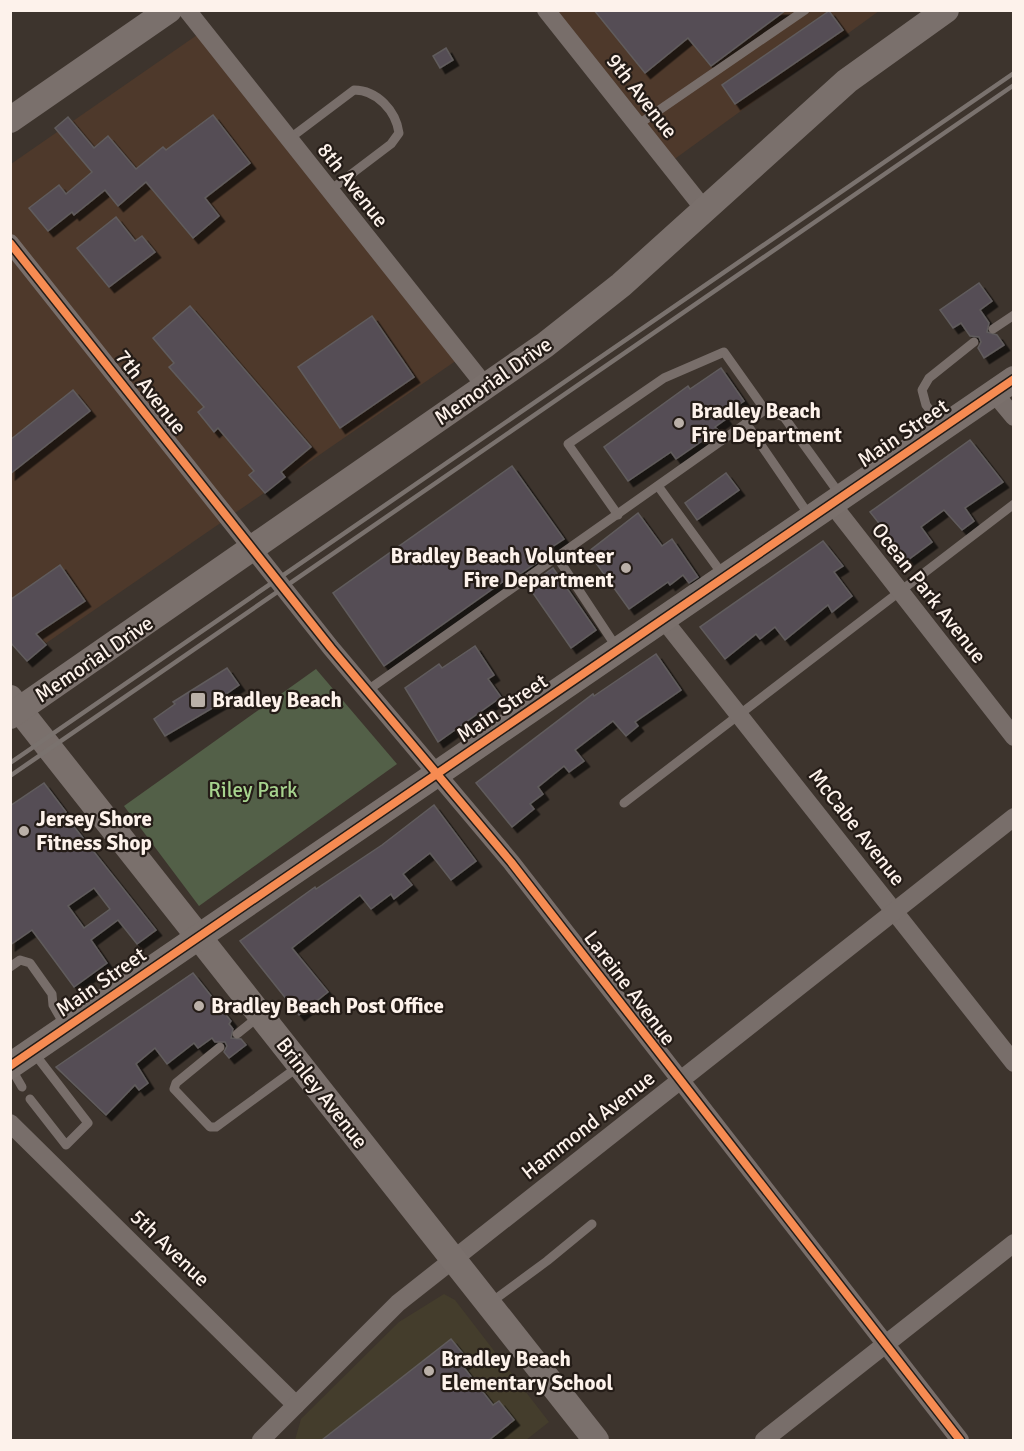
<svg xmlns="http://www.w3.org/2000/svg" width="1024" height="1451" font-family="Signika,sans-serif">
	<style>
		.built { fill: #4e392b }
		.education { fill: #443d2c }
		.green { fill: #536048 }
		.building { fill: #544e55; stroke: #615c5d; stroke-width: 1.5; fill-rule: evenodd; filter: url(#shadow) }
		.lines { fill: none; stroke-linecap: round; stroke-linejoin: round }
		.lane { stroke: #786e6a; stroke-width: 9 }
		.street { stroke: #786e6a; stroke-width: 18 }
		.secondary { stroke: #7a706c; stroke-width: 26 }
		.rail { stroke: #7a726e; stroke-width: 4.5 }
		.cycleway-casing { stroke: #241c17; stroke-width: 11 }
		.cycleway { stroke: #f68b52; stroke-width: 8 }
		.poi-dot { fill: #bab0a8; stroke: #241c17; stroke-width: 2 }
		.labels { text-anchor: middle; stroke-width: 4.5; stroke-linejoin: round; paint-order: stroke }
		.street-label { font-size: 21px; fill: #fdf2eb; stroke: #241c17 }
		.poi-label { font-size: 21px; font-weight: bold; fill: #fdf2eb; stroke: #241c17; text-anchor: start }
		.park-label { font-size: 21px; fill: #a7d38e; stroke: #241c17 }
	</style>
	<defs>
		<filter id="shadow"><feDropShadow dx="5.5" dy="5.5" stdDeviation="0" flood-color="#0009"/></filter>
	</defs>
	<rect width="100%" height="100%" fill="#3d342d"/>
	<g class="built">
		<polygon points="544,11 879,11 665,166"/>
		<polygon points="200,33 457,360 26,657 11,638 11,164"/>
	</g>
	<polygon class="education" points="444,1294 455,1300 549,1422 526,1440 295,1440 301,1419 399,1322"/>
	<polygon class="green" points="316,669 397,764 199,906 124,806"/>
	<g class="building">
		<polygon points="594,10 786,10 711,66 688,38 645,73"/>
		<polygon points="829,11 843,30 735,104 722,85"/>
		<polygon points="446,48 453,60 440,68 433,56"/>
		<polygon points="213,115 250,163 205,198 219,216 193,238 146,182 118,206 105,190 74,215 72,212 48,231 29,208 59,185 66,194 92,172 55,128 68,117 94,148 108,136 136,169 163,147 166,150"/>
		<polygon points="116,217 135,241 142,236 155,252 109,287 77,248"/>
		<polygon points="979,283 992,301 980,310 989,323 987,332 997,335 1004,345 984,358 978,348 981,342 979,337 970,336 961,323 953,328 940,310"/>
		<polygon points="190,306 311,447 281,472 285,477 265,493 249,475 254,471 218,428 214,432 198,412 204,407 169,367 174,363 153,338"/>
		<polygon points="372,316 414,377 340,428 298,367"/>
		<polygon points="721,368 744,401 723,415 726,419 715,427 718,430 676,459 671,452 628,481 604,447 688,386 690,389"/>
		<polygon points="73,390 90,411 10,474 10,440"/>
		<polygon points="970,440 1003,482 965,508 974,521 962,530 944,510 921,527 932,542 908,560 870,512"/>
		<polygon points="512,466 564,539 543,553 545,557 520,574 518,571 384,666 333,593"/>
		<polygon points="726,473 739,490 697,520 685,503"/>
		<polygon points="638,513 662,546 672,539 698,577 689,583 683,575 670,585 668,582 629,609 588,552"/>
		<polygon points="823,541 843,566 834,572 852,596 832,612 828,605 785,640 775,627 760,639 756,634 725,659 700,627"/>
		<polygon points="60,565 85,601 36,634 46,645 27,661 10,642 10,600"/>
		<polygon points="553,568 596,630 571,648 528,586"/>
		<polygon points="475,646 494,675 488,679 501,697 438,742 405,688 439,664 442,668"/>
		<polygon points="656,654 681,690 635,722 638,726 626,736 613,721 575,750 584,761 569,772 564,766 538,787 543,794 530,804 534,809 512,827 476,783 593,694 594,696"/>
		<polygon points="227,668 239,685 219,699 221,703 165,736 154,719 175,704 173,702"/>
		<path d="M44,783L66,812L64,814L156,930L137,944L118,920L91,940L107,963L74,987L32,930L10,945V806ZM94,888L110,909L84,928L68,906Z"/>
		<polygon points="434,805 476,861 451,880 430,853 403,874 412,885 394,899 391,894 371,909 360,895 292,948 328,992 299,1015 240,941 315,887 316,889 382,845"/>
		<polygon points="193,973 231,1021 229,1024 233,1029 231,1038 241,1039 246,1045 229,1058 224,1052 227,1046 225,1042 215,1042 212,1038 198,1048 194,1043 167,1064 155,1048 136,1064 148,1083 139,1090 135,1085 106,1115 56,1067"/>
		<polygon points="451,1339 468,1360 462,1365 493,1405 499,1401 514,1420 489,1440 322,1440"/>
	</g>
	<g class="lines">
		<g class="lane">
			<polyline points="636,126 805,10"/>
			<path d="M289,139L354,90C377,90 396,111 399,133L391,144L329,191"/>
			<polyline points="993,329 1014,315"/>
			<polyline points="746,423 811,518"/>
			<polyline points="943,427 926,405 922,390 929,378 974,342"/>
			<polyline points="658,486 723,575"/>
			<polyline points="618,515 568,444 664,378 724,352 765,410 784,417 841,496"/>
			<polyline points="557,557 617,648"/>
			<polyline points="368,690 765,410"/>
			<polyline points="624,803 1014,504"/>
			<polyline points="10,967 20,960 30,963 52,994 53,1005 65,1026"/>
			<polyline points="237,1034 258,1017"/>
			<polyline points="220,1047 176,1083 174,1089 210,1127 216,1127 298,1067"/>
			<polyline points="11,1068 22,1087"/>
			<polyline points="30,1099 66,1145 88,1123 34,1053"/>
			<polyline points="490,1303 547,1261 592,1224"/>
		</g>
		<g class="street">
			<polyline points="187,10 486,387"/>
			<polyline points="546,10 704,209"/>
			<polyline points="10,243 331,648 511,862 960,1440"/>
			<polyline points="994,393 1014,417"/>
			<polyline points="832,504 1014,737"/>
			<polyline points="663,619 1014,1063"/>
			<polyline points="10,1123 296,1405"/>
			<polyline points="261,1440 398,1303 1014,817"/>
			<polyline points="764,1440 1014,1243"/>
		</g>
		<g class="secondary">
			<polyline points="10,120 169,10"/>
			<polyline points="10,698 596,1440"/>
			<polyline points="10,716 545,345 621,285 847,81 946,10"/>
			<polyline points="10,1066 1014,379"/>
		</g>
		<g class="rail">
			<polyline points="10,763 1014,73"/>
			<polyline points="10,776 1014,85"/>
		</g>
		<g class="cycleway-casing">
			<g id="cycleway">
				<polyline points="10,243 331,648 511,862 960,1440"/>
				<polyline points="10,1066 1014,379"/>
			</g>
		</g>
		<use href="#cycleway" class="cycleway"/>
	</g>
	<g class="poi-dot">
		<circle cx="679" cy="423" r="6"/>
		<circle cx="626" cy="568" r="6"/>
		<rect x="190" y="692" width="16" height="16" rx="3"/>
		<circle cx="24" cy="831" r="6"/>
		<circle cx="199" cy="1006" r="6"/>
		<circle cx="429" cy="1371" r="6"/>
	</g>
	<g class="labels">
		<g class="street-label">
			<text transform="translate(642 96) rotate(52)" y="7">9th Avenue</text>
			<text transform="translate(353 185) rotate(52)" y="7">8th Avenue</text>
			<text transform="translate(493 381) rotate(-35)" y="7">Memorial Drive</text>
			<text transform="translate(151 392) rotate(52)" y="7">7th Avenue</text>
			<text transform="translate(903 433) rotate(-34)" y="7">Main Street</text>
			<text transform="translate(929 593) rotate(52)" y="7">Ocean Park Avenue</text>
			<text transform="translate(94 659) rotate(-34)" y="7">Memorial Drive</text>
			<text transform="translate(502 708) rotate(-34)" y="7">Main Street</text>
			<text transform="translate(857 827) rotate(52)" y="7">McCabe Avenue</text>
			<text transform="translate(101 982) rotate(-35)" y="7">Main Street</text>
			<text transform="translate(630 988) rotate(53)" y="7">Lareine Avenue</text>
			<text transform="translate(322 1093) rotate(52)" y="7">Brinley Avenue</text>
			<text transform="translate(588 1125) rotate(-38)" y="7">Hammond Avenue</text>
			<text transform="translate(170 1248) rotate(44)" y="7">5th Avenue</text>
		</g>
		<g class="poi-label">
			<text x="691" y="418">Bradley Beach<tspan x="691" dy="24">Fire Department</tspan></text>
			<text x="614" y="563" text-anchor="end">Bradley Beach Volunteer<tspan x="614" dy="24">Fire Department</tspan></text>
			<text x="212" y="707">Bradley Beach</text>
			<text x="36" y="826">Jersey Shore<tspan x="36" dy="24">Fitness Shop</tspan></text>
			<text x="211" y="1013">Bradley Beach Post Office</text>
			<text x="441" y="1366">Bradley Beach<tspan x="441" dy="24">Elementary School</tspan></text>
		</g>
		<g class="park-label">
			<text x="253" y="797">Riley Park</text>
		</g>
	</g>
	<rect width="1024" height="1451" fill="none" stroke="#fdf2eb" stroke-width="24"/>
</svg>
